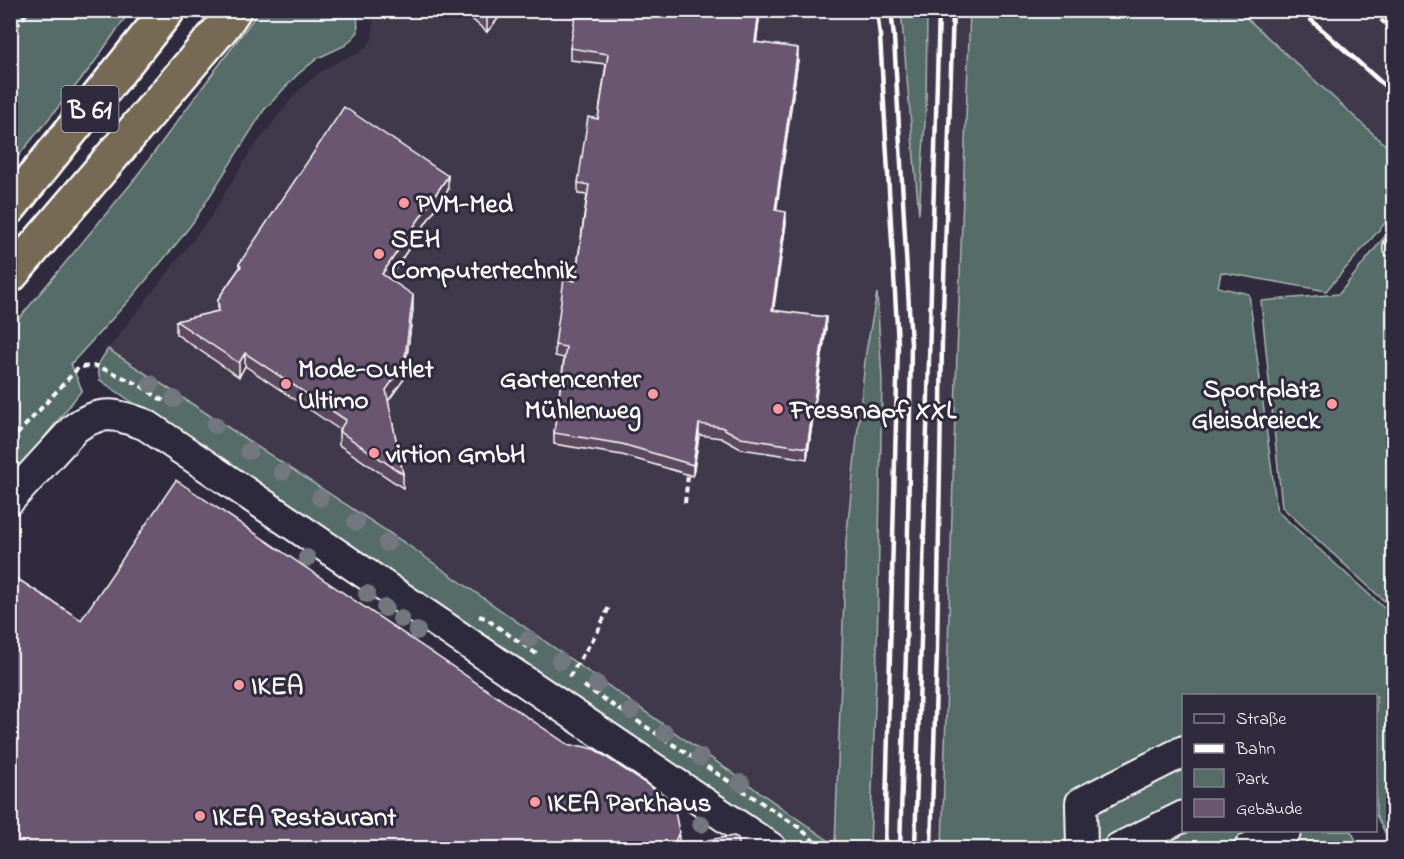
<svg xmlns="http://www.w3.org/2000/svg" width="1404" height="859" font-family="'Indie Flower',sans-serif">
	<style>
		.built { fill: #41374c }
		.green { fill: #566c67; stroke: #aab6b3; stroke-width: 1.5 }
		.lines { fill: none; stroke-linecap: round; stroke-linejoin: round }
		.minor-casing { stroke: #fff; stroke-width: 34 }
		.highway-casing { stroke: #fff; stroke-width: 38 }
		.path { stroke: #fff; stroke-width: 4; stroke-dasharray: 6 4.5; stroke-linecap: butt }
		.minor { stroke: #2f2a3d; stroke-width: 30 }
		.highway { stroke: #766a54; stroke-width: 33 }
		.rail { stroke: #fff; stroke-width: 4.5 }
		.tree { fill: #73777e }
		.wall { fill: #5b4a5f; stroke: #fff; stroke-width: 1.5 }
		.shaded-wall { fill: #4a3c4e; stroke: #fff; stroke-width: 1.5 }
		.building { fill: #6a566f; stroke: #fff; stroke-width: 1.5 }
		.poi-dot { fill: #ff9aa2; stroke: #2f2a3d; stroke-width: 2 }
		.labels { text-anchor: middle; stroke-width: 6; stroke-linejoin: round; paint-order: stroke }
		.shield { fill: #2f2a3d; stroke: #c1bfc5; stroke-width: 1.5 }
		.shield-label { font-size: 26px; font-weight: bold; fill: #fff }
		.poi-label { font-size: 27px; font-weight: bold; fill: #fff; stroke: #2f2a3d; text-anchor: start }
	</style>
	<rect width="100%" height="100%" fill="#2f2a3d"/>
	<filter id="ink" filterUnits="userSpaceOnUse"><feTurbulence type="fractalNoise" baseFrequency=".0167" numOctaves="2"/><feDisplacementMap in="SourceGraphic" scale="12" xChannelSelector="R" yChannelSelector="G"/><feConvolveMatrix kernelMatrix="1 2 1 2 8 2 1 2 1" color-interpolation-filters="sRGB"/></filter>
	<g filter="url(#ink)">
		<g class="built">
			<polygon points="374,11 901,11 919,208 926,106 927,11 970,11 956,381 942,848 870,848 877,649 877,296 866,352 846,541 836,845 405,543 108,349 209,219 250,152 296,93 317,74 335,63 359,53 367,46 372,39"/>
			<polygon points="1239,11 1393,11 1393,152"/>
		</g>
		<g class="green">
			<polygon points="10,11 130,11 91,67 11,165"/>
			<polygon points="259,11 357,11 358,32 346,45 318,58 297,75 264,110 194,221 177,243 132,297 71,364 82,390 11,479 11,328 130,185"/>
			<polygon points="901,11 927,11 926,106 919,214"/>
			<polygon points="970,11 1239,11 1393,152 1393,214 1326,291 1221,272 1218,287 1249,294 1277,511 1393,616 1393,848 1376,815 1376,696 1184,696 1184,830 1351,831 1360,848 942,848 956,381"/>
			<polygon points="1393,226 1393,609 1282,507 1261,301 1339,294"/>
			<polygon points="877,293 882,380 877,649 870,848 838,848 836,846 836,848 794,848 435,609 100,380 97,366 108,349 405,543 835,845 846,541 866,352"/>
		</g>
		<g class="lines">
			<g class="minor-casing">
				<g id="minor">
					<path d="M10,499L75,428C101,409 118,414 146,425L771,848"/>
					<polyline points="1082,848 1081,803 1184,751"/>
					<polyline points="1119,848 1184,816"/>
					<polyline points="1250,848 1286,830"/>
				</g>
			</g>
			<g class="highway-casing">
				<g id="highway">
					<polyline points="10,207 168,10"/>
					<polyline points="10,276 224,25 234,10"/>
				</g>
			</g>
			<g class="path">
				<polyline points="1377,10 1380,19 1394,31"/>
				<polyline points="10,35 29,10"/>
				<polyline points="10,442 79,367 97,366 138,384 165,402"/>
				<polyline points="685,503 688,475"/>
				<polyline points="479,616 485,618 538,655"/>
				<polyline points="569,677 598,631 609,607"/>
				<polyline points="584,686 800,828 821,848"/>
			</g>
			<use href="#minor" class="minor"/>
			<use href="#highway" class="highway"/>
			<g class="rail">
				<polyline points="877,10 880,36 898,344 885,848"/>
				<polyline points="891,10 894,37 911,344 906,652 900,848"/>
				<polyline points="1300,10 1394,94"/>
				<polyline points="915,848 939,10"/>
				<polyline points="931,848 937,650 942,342 953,10"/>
			</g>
		</g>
		<g class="tree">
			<circle cx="151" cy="384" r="9"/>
			<circle cx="174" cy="399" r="9"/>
			<circle cx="215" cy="425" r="9"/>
			<circle cx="249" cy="451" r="9"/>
			<circle cx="282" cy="472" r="9"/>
			<circle cx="320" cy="498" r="9"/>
			<circle cx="356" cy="522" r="9"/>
			<circle cx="387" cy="543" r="9"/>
			<circle cx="307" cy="558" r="9"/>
			<circle cx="367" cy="594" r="9"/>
			<circle cx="385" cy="608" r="9"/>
			<circle cx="401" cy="619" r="9"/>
			<circle cx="417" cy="631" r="9"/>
			<circle cx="529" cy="639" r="9"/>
			<circle cx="560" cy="661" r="9"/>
			<circle cx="597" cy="684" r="9"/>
			<circle cx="631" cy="711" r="9"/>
			<circle cx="665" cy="733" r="9"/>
			<circle cx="700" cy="757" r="9"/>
			<circle cx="741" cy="783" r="9"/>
			<circle cx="701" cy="824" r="9"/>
		</g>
		<g class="wall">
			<polygon points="461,10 505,10 487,32"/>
			<polygon points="759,20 756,43 798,60 776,210 786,223 773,310 826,328 807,459 741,449 721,438 699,435 693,476 622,455 554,444 554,433 564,358 555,356 555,345 575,281 587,195 578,194 578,183 598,119 606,64 570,60 570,48"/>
			<polygon points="448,190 389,278 413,309 404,379 388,401 403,474 403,488 339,445 339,431 340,430 245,366 239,377 176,334 176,321 218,311 218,299 239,269 239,264"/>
			<polygon points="1394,230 1394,262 1383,252 1383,242"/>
		</g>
		<g class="shaded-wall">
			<polygon points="494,10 505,10 487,32 487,18"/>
			<polygon points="759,10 759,20 755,53 755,42"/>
			<polygon points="798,48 798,60 775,221 775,210"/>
			<polygon points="448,176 448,190 382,288 382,274"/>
			<polygon points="786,212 786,223 772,321 772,310"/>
			<polygon points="413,295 413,309 404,379 386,404 386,390"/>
			<polygon points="826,317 826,328 807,459 807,448"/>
			<polygon points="245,353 245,366 239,377 239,363"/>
			<polygon points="699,424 699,435 693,476 693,465"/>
			<polygon points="679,832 679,840 675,849 672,849"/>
		</g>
		<g class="building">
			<polygon points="478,10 494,10 487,18"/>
			<polygon points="576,10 759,10 755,42 798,48 775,210 786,212 772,310 826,317 807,448 741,438 721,427 699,424 693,465 622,444 554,433 566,347 555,345 564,279 575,281 589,185 578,183 588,117 598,119 608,54 570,48"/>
			<polygon points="344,107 448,176 382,274 413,295 404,365 386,390 403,474 339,431 346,420 245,353 239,363 176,321 219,311 218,299 241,266 239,264"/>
			<polygon points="1394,230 1394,251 1383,242"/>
			<polygon points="176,480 570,746 581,746 594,749 667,798 675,811 679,832 672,849 10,849 10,574 81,620"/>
			<polygon points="734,836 738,838 740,849 709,849 708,840"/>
		</g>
	</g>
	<g class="poi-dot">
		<circle cx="404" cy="203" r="6"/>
		<circle cx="379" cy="254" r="6"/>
		<circle cx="286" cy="384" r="6"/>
		<circle cx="653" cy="394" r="6"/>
		<circle cx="1332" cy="404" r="6"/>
		<circle cx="778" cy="409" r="6"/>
		<circle cx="374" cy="453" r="6"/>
		<circle cx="239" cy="685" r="6"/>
		<circle cx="535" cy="802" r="6"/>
		<circle cx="200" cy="816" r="6"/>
	</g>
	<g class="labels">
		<rect class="shield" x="61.5" y="86" width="57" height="46" rx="4.5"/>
		<g class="shield-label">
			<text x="90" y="118">B 61</text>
		</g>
		<g class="poi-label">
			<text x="416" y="212">PVM-Med</text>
			<text x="391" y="247">SEH<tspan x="391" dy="31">Computertechnik</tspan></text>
			<text x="298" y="377">Mode-Outlet<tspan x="298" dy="31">Ultimo</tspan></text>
			<text x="641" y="387" text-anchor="end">Gartencenter<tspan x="641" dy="31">Mühlenweg</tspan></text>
			<text x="1320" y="397" text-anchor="end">Sportplatz<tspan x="1320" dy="31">Gleisdreieck</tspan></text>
			<text x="790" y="418">Fressnapf XXL</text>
			<text x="386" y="462">virtion GmbH</text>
			<text x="251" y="694">IKEA</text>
			<text x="547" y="811">IKEA Parkhaus</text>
			<text x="212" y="825">IKEA Restaurant</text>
		</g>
	</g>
	<rect width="1404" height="859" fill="none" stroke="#2f2a3d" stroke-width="36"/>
	<rect x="18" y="18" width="1368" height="823" fill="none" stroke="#fff" stroke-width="2" filter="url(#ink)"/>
	<rect x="1182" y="694" width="195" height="138" fill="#2f2a3d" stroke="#827f8b" stroke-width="1.5"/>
	<rect x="1194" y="714" width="30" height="9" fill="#2f2a3d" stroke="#827f8b" stroke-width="1.5"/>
	<text x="1236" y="724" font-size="18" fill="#ffffff">Straße</text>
	<rect x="1194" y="744" width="30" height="9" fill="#ffffff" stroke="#827f8b" stroke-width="1.5"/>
	<text x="1236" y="754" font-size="18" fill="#ffffff">Bahn</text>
	<rect x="1194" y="769" width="30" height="18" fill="#566c67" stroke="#827f8b" stroke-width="1.5"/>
	<text x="1236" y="784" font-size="18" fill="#ffffff">Park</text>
	<rect x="1194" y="799" width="30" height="18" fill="#6a566f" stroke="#827f8b" stroke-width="1.5"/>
	<text x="1236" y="814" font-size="18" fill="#ffffff">Gebäude</text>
</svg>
